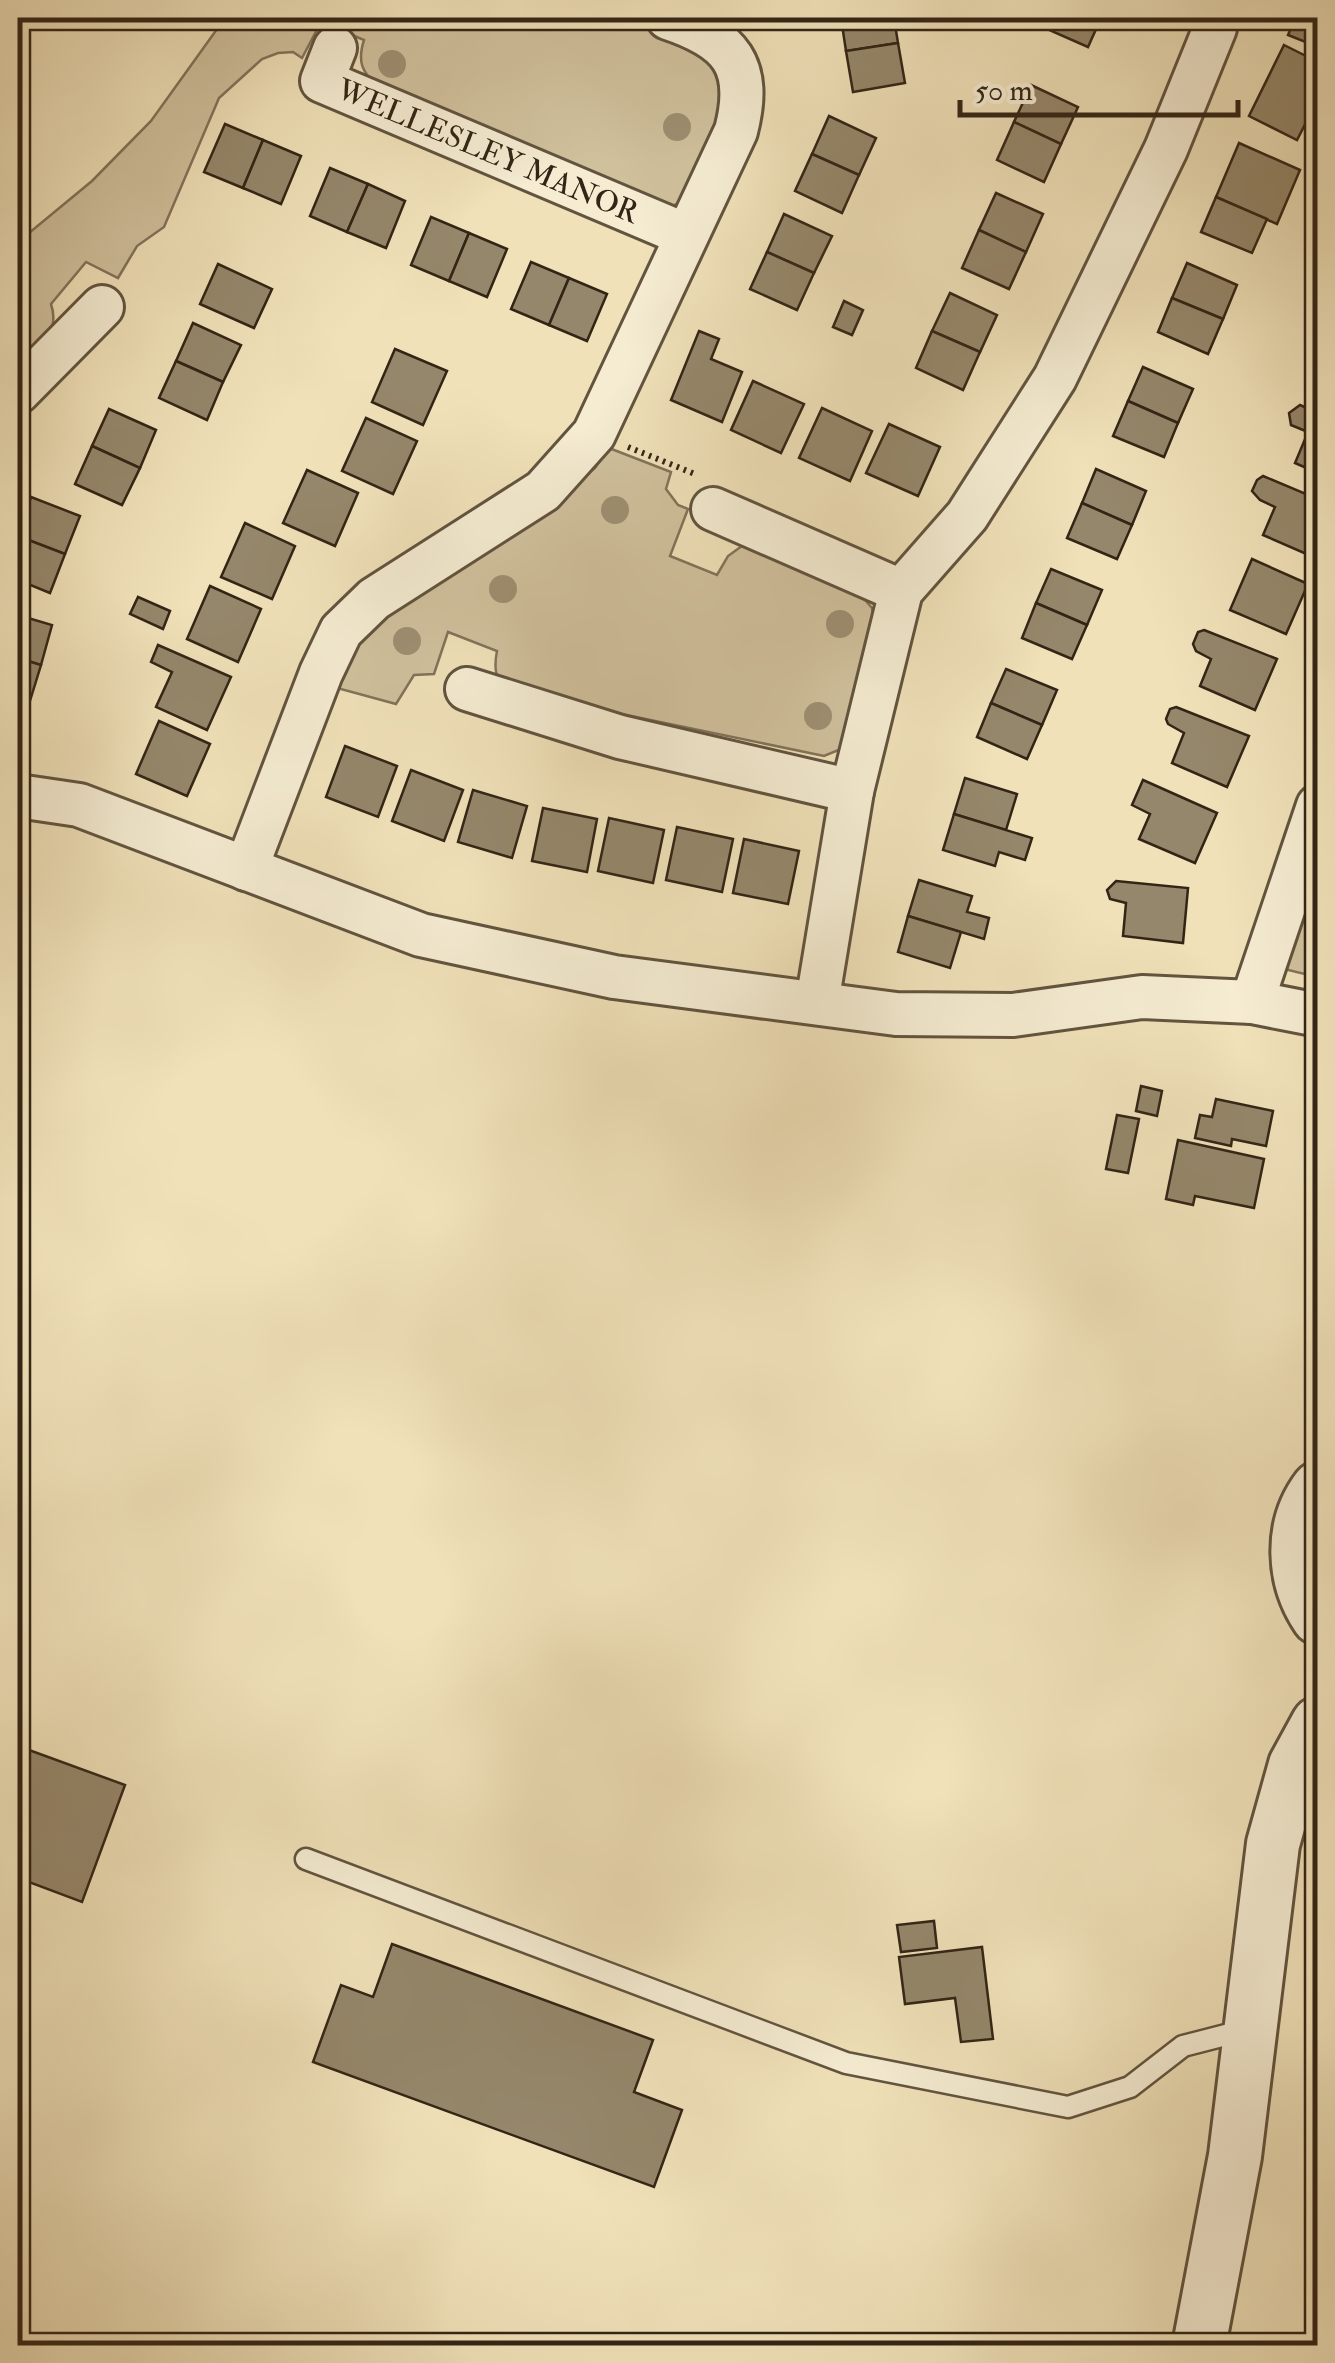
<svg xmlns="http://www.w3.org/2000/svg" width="1335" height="2363" font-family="'IM FELL Double Pica',serif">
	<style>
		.green { fill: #d0c19d; stroke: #82735a; stroke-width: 2.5 }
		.building { fill: #95876b; stroke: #332516; stroke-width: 2.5 }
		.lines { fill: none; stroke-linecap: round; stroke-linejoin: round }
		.service-casing { stroke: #62543f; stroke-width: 25 }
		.minor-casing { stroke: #62543f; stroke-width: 48 }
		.tertiary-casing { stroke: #62543f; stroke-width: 58 }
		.path { stroke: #332516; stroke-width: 6; stroke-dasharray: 2.5 5; stroke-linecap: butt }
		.service { stroke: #f5ecd2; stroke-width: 20 }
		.minor { stroke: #f5ecd2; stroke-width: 42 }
		.tertiary { stroke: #f5ecd2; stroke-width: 52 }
		.tree { fill: #9e8f72 }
		.labels { text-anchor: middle; stroke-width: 10; stroke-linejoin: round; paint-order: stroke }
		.street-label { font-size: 30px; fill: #332516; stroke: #f5ecd2 }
	</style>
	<rect width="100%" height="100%" fill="#f0e1b9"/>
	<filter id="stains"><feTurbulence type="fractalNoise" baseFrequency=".002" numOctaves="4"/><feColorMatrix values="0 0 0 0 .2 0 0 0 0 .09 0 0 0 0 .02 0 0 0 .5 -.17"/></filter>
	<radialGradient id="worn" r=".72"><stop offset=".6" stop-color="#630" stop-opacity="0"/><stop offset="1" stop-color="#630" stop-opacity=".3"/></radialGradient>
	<g class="green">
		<path d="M225,18H634L688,33L721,69L726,120L680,203L664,209L378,87C362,72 357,62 364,40L321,22L302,58L293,52L278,53L262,59L219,98L164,227L137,246L118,278L86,262L51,304C61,334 38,349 18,370V242L92,181L151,121Z"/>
		<path d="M609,448L671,472L666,489L678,505L688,509L670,556L717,575L728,556L742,546L860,594L872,608L876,632L841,749L824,756L520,693C498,683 492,677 497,651L448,632L434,674L414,675L396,704L337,688L360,639L389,603L558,499L595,468Z"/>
		<polygon points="1317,861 1317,977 1288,970 1283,962"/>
	</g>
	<g class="building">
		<polygon points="841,18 894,18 898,43 846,51"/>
		<polygon points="1044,18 1101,18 1088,47 1040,26"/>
		<polygon points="1295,18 1318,18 1318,47 1288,35"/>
		<polygon points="898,43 905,83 853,92 846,51"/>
		<polygon points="1284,45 1318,62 1318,99 1297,140 1249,116"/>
		<polygon points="1031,85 1078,107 1061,144 1014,122"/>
		<polygon points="829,116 876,138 859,175 812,154"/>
		<polygon points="1014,122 1061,144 1044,182 997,160"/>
		<polygon points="225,124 263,140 243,188 204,172"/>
		<polygon points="263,140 301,156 281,204 243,188"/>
		<polygon points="1239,143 1300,170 1277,224 1216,197"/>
		<polygon points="812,154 859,175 842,213 795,191"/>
		<polygon points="330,168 368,184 347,232 310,216"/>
		<polygon points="368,184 405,201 386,248 347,232"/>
		<polygon points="996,193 1043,214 1026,252 979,230"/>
		<polygon points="1216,197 1267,219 1252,253 1201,232"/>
		<polygon points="784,214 832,236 814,273 767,252"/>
		<polygon points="431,217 469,233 449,281 411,265"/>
		<polygon points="979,230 1026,252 1009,289 962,268"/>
		<polygon points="469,233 507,249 487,297 449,281"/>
		<polygon points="767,252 814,273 797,310 750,289"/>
		<polygon points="531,262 569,278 549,325 511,309"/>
		<polygon points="1187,263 1237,285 1223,319 1172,298"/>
		<polygon points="218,264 272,289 254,328 200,304"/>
		<polygon points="569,278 607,294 587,341 549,325"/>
		<polygon points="950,293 997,315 980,352 932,331"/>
		<polygon points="1172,298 1223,319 1208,354 1158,332"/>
		<polygon points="844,301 863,310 852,335 833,327"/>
		<polygon points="193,323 241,345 223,382 176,361"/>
		<polygon points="699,331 719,339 711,359 742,372 722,422 671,400"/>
		<polygon points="932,331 980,352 963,390 916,368"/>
		<polygon points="395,349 447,371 423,425 372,402"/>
		<polygon points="176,361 223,382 207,420 159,398"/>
		<polygon points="1143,367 1193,389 1178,423 1128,401"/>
		<polygon points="753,381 804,404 781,453 731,430"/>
		<polygon points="1128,401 1178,423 1164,457 1113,436"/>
		<polygon points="1300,405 1318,413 1318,473 1295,463 1308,432 1291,425 1289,413"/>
		<polygon points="822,408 872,431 850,481 799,458"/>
		<polygon points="109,409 156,430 140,468 92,446"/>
		<polygon points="366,418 417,441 393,494 342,471"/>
		<polygon points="889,424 940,447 918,496 866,473"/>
		<polygon points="92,446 140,468 122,505 75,484"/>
		<polygon points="1096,469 1146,491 1132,525 1082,503"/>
		<polygon points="307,470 358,493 335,546 283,523"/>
		<polygon points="1263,476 1318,499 1318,559 1263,535 1275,507 1260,500 1252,491 1257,480"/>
		<polygon points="31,497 80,516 65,554 18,536"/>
		<polygon points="1082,503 1132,525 1117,559 1067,538"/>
		<polygon points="245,523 295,546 272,599 221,577"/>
		<polygon points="18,536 65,554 50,593 18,580"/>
		<polygon points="1252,559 1308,584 1286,634 1230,610"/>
		<polygon points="1051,569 1102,590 1087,625 1036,603"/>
		<polygon points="210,586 261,609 238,662 187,639"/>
		<polygon points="138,597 170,611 163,629 130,614"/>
		<polygon points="1036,603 1087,625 1072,659 1022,638"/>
		<polygon points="18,615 52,625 41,665 18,658"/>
		<polygon points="1204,630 1277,659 1255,710 1200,686 1211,659 1196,651 1193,644 1198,632"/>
		<polygon points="158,645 231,677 207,730 156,707 172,672 151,662"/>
		<polygon points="18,658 41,665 29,704 18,701"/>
		<polygon points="1006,669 1057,690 1042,725 991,703"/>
		<polygon points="991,703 1042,725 1027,759 977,737"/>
		<polygon points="1176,707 1249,736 1227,787 1172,763 1184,733 1168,724 1166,719 1170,709"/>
		<polygon points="159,721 210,744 187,796 136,774"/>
		<polygon points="345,746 397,766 378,817 326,797"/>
		<polygon points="411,770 463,790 444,841 392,821"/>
		<polygon points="965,778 1017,794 1006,830 954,814"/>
		<polygon points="1143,780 1217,813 1195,863 1139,839 1150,814 1132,805"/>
		<polygon points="473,790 527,806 512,858 458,842"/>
		<polygon points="543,808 597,819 587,872 532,861"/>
		<polygon points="954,814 1032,838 1025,860 999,852 995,866 943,850"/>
		<polygon points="609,818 664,830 653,883 598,871"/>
		<polygon points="677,827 733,839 722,892 666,880"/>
		<polygon points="744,839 799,851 788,904 733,893"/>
		<polygon points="919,880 972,896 967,912 989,918 984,939 908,916"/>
		<polygon points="1116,881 1188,888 1183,943 1123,936 1126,903 1110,899 1107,890"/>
		<polygon points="908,916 961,932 950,968 898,952"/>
		<polygon points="1141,1086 1162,1091 1157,1116 1136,1111"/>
		<polygon points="1216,1099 1273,1111 1266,1146 1232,1139 1231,1146 1195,1138 1200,1115 1212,1117"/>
		<polygon points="1117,1115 1139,1119 1128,1173 1106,1169"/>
		<polygon points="1178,1140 1264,1159 1254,1208 1195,1196 1193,1205 1166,1199"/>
		<polygon points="18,1746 125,1785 82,1902 18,1878"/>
		<polygon points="1310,1910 1318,1910 1318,2007 1306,2007"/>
		<polygon points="934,1921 937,1948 901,1952 897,1925"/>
		<polygon points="392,1944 653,2040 634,2092 682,2110 654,2187 313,2062 341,1985 373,1997"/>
		<polygon points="982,1947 993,2039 961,2042 955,1998 905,2004 899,1957"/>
	</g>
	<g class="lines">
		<g class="service-casing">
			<polyline id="service" points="306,1859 846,2063 1068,2107 1130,2087 1183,2046 1249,2029"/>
		</g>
		<g class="minor-casing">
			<g id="minor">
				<polyline points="335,48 322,81 686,235"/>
				<polyline points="18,392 102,307"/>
				<polyline points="713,509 901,591"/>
				<polyline points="467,689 620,737 852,791"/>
				<polyline points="18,796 79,805 421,935 614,977 896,1014 1013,1015 1142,997 1252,1002 1318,1015"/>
				<path d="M246,869L321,673L341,631L374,599L543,491L594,434L736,131C753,65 731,39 668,18"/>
				<polyline points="1252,1002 1318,806"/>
				<polyline points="817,1003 852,791 901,591 967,516 1055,378 1166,149 1215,28"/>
			</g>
		</g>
		<g class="tertiary-casing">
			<g id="tertiary">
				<path d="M1318,1488C1289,1526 1292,1580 1318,1618"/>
				<polyline points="1199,2346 1235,2156 1273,1844 1295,1765 1318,1723"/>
			</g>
		</g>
		<polyline class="path" points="628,447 695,474"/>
		<use href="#service" class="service"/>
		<use href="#minor" class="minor"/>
		<use href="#tertiary" class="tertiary"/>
	</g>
	<g class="tree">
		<circle cx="392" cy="64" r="14"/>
		<circle cx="677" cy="127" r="14"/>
		<circle cx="615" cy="510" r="14"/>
		<circle cx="503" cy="589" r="14"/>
		<circle cx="840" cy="624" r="14"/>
		<circle cx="407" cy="641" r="14"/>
		<circle cx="818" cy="716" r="14"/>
	</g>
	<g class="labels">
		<g class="street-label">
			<text transform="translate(488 151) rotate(23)" y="10">WELLESLEY MANOR</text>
		</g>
	</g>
	<rect width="1335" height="2363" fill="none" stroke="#f0e1b9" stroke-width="60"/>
	<rect x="20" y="20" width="1295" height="2323" fill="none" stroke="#332516" stroke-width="5"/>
	<rect x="30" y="30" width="1275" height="2303" fill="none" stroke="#332516" stroke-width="2.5"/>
	<path d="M960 100v15h278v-15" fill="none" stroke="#332516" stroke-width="5"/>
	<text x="975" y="100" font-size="30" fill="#332516" stroke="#f5ecd2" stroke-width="8" paint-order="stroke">50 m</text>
	<rect width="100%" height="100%" filter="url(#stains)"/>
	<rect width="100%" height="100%" fill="url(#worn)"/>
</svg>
